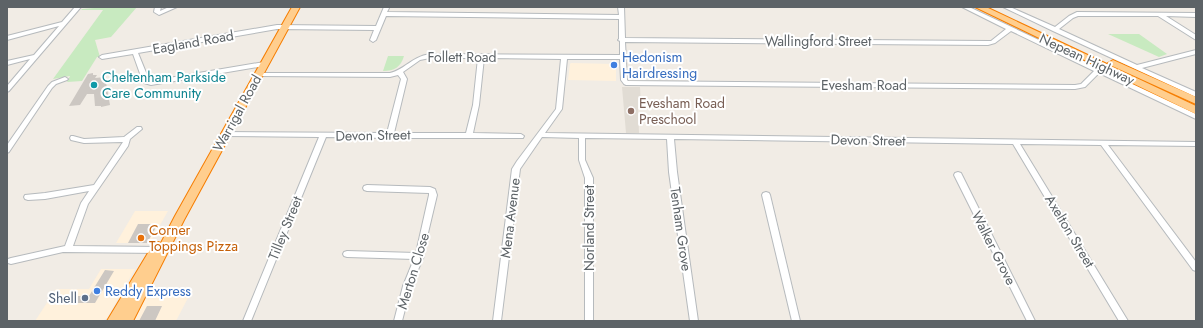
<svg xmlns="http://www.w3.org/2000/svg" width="1203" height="328" font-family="Jost,sans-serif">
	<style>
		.commercial { fill: #fff1dc }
		.education { fill: #e1dcd4 }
		.green { fill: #c8eac0 }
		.building { fill: #ccc7c2 }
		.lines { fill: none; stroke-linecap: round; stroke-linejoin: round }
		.minor-casing { stroke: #b6babd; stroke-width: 2 }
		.highway-casing { stroke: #f67d00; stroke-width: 2 }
		.minor { fill: #fff; fill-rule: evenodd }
		.highway { fill: #ffce8e; fill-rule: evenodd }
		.shop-dot { fill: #3f7fe0; stroke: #fff; stroke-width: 1.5 }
		.culture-dot { fill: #0f9aa8; stroke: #fff; stroke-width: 1.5 }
		.education-dot { fill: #8d6e63; stroke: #fff; stroke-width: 1.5 }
		.food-dot { fill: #e8710a; stroke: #fff; stroke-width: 1.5 }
		.service-dot { fill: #5c6f8a; stroke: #fff; stroke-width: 1.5 }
		.labels { text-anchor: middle; stroke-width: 4; stroke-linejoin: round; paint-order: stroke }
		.street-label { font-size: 14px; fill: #5d6367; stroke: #fff }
		.shop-label { font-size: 14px; fill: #366cbe; stroke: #fff; text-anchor: start }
		.culture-label { font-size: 14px; fill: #0d838f; stroke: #fff; text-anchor: start }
		.education-label { font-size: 14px; fill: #785e54; stroke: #fff; text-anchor: start }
		.food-label { font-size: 14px; fill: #c56008; stroke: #fff; text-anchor: start }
		.service-label { font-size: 14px; fill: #4e5e75; stroke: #fff; text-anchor: end }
	</style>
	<rect width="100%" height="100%" fill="#f1ece5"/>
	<g class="commercial">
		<polygon points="571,63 614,64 616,65 616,81 568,80 570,64"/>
		<polygon points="135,211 168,211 150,243 116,243"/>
		<polygon points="101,269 135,269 107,318 102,321 35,321 56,289 89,289"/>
		<polygon points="148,293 190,294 176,321 134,321"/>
	</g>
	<polygon class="education" points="622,87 640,87 641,107 638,108 639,133 626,133"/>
	<g class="green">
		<polygon points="106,7 137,7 111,37 95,40 100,57 97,57 82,81 67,82 70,76 53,79 103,10 81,10 82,9"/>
		<polygon points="1108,34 1139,34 1167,54 1159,57"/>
		<path d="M388,56H404C401,67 394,71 383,71Z"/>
	</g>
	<g class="building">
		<polygon points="93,73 93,75 97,75 95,78 105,77 110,105 101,107 101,106 95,106 94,94 87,94 80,105 69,106 88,74"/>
		<polygon points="138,224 158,224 147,243 128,243"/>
		<polygon points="105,270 114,271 95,303 74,303 78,296 89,296"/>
		<polygon points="147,306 162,306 155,321 139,321"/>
	</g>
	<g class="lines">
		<g class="minor-casing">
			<g id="minor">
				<polygon points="75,7 81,7 9,91 7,92 7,86 30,59 7,65 7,61 34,55 59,26 7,40 7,36 62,22"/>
				<polygon points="155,7 161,7 160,11 169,7 177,7 159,15 154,12"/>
				<path d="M384,7L389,8L387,12L619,15L618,7H624L625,38L988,41H991L1006,29L962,7H969L1196,114V119L1099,73L1085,87L1075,89L626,85L624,84L621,80L620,59H567L562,109L545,133L1196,142V146L1108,145L1196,262V271L1193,270L1101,145L1020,144L1128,321H1119L1013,144L674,139L677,172L698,321H690L669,172L667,139L585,138V160L593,178V321H585V178L579,160V138L542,137L520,169L501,321H493L512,169L517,161L556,109L561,59L484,58L479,105L473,133L521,134L524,136L523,138H390L326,137L251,321H243L319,137L225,136L222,134L223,132L387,133L401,79L398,75L390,77L258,76L256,75L255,74L256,73H390C406,69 411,57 430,54L620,55V41L618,40L619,39V19L386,16L376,40L373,42L370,40L374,30L277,29L138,53L149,80L151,81L264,62L267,64L264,66L151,85L144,83L143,82L133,54L102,59L99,57L102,55L277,25L376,26ZM1011,31L1094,71L1081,84L1075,85L628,81L627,80L625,42L988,45L995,43ZM430,58H478L473,105L466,133H394L407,79L403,72L420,60Z"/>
				<polygon points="1003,7 1010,7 1055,27 1069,16 1077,12 1196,13 1196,17 1166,16 1196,35 1196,40 1158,16 1078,16 1073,18 1059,29 1137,65 1196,50 1196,54 1142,68 1196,92 1196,97 1053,31"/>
				<polygon points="65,77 68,79 67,80 56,84 52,88 9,152 7,153 7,145 48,86 52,82"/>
				<polygon points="137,127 141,127 142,129 130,139 128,146 88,204 73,246 160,247 163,248 164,250 163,252 160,253 63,252 11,264 8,263 7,261 8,259 11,258 65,246 81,203 89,191 45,199 28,200 25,199 24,197 25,195 45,193 94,185 123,142 84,143 71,140 70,138 71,136 73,136 84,139 124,137"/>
				<polygon points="958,172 961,173 1035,321 1027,321 954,175 955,173"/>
				<polygon points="367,185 430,187 435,189 437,195 423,254 424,256 411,286 402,321 394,321 403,286 414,259 347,257 344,256 343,254 344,252 347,251 416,253 429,195 429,193 367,191 364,190 363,188 364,186"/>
				<polygon points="766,192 769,193 770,195 800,321 792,321 762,195 763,193"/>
			</g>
		</g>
		<g class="highway-casing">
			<g id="highway">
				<polygon points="292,7 300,7 184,220 133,321 107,321 154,243 158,242 161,243 175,216"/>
				<polygon points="975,7 986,7 1196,106 1196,114"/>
				<polygon points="1113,60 1196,97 1196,104 1110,65 1108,63"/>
			</g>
		</g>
		<use href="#minor" class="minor"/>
		<use href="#highway" class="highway"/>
	</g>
	<g class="shop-dot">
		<circle cx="614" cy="65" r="4"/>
		<circle cx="97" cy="291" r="4"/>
	</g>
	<circle class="culture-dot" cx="94" cy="85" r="4"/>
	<circle class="education-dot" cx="631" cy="111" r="4"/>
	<circle class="food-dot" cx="141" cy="238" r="4"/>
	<circle class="service-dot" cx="85" cy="298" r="4"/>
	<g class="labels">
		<g class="street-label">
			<text x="818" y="46">Wallingford Street</text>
			<text transform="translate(193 42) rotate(-10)" y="5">Eagland Road</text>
			<text x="462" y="62">Follett Road</text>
			<text transform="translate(1087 59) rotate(25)" y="5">Nepean Highway</text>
			<text x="864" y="90">Evesham Road</text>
			<text transform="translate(237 113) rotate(-61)" y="5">Warrigal Road</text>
			<text transform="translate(373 135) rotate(-1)" y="5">Devon Street</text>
			<text transform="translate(868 140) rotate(1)" y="5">Devon Street</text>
			<text transform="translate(510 218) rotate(-83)" y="5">Mena Avenue</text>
			<text transform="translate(285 228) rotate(-68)" y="5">Tilley Street</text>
			<text transform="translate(589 228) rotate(-90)" y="5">Norland Street</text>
			<text transform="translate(681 229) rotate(82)" y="5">Tenham Grove</text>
			<text transform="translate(1070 231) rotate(59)" y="5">Axelton Street</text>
			<text transform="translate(994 248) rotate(63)" y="5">Walker Grove</text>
			<text transform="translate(413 271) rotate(-73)" y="5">Merton Close</text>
		</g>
		<g class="shop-label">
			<text x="622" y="62">Hedonism<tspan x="622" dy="16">Hairdressing</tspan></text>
			<text x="105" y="296">Reddy Express</text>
		</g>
		<g class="culture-label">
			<text x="102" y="82">Cheltenham Parkside<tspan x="102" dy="16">Care Community</tspan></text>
		</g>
		<g class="education-label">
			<text x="639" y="108">Evesham Road<tspan x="639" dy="16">Preschool</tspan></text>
		</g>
		<g class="food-label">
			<text x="149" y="235">Corner<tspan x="149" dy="16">Toppings Pizza</tspan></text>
		</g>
		<g class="service-label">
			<text x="77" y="303">Shell</text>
		</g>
	</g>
	<rect width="1203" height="328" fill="none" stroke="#5d6367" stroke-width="16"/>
</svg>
